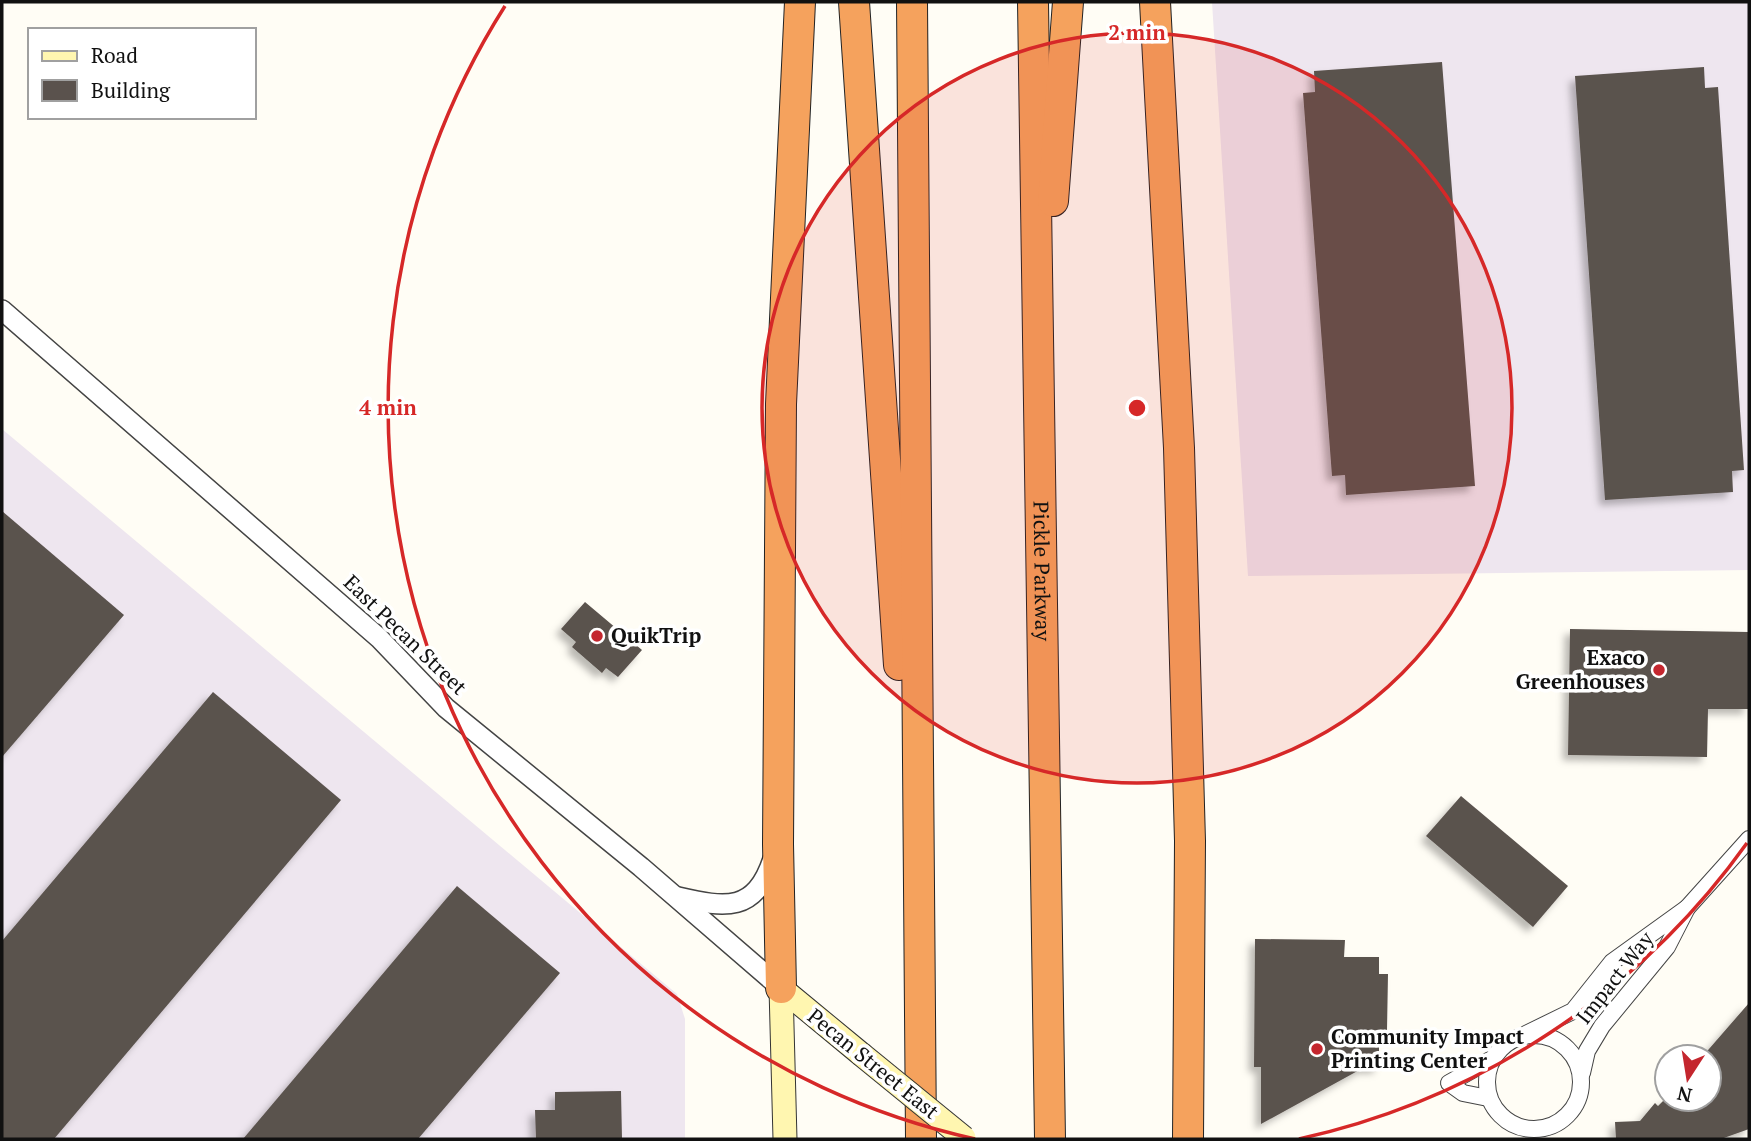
<svg xmlns="http://www.w3.org/2000/svg" width="1751" height="1141" font-family="'PT Serif',serif">
	<style>
		.industrial { fill: #eee6ef }
		.building { fill: #5a524d; filter: url(#shadow) }
		.lines { fill: none; stroke-linecap: round; stroke-linejoin: round }
		.minor-casing { stroke: #444; stroke-width: 18 }
		.tertiary-casing { stroke: #444; stroke-width: 22 }
		.secondary-casing { stroke: #333; stroke-width: 25 }
		.motorway-casing { stroke: #222; stroke-width: 32 }
		.minor { stroke: #fff; stroke-width: 16 }
		.tertiary { stroke: #fff; stroke-width: 19 }
		.secondary { stroke: #fff6b0; stroke-width: 23 }
		.motorway { stroke: #f5a25d; stroke-width: 30 }
		.secondary-bridge-casing { stroke: #333; stroke-width: 25; stroke-linecap: butt }
		.secondary-bridge { stroke: #fff6b0; stroke-width: 23 }
		.ring { fill: none; stroke: #d62828; stroke-width: 3.5 }
		.poi-dot { fill: #c4262e; stroke: #fff; stroke-width: 2.5 }
		.labels { text-anchor: middle; stroke-width: 7; stroke-linejoin: round; paint-order: stroke }
		.street-label { font-size: 21px; fill: #111; stroke: #fff }
		.poi-label { font-size: 21px; font-weight: bold; fill: #111; stroke: #fff; text-anchor: start }
		.centre { fill: #d62828; stroke: #fff; stroke-width: 3.5 }
		.ring-label { font-size: 21px; text-anchor: middle; font-weight: bold; fill: #d62828; stroke: #fff; stroke-width: 7; stroke-linejoin: round; paint-order: stroke }
	</style>
	<defs>
		<filter id="shadow"><feDropShadow dx="-5.5" dy="5.5" stdDeviation="3.5" flood-color="#0004"/></filter>
	</defs>
	<rect width="100%" height="100%" fill="#fffdf5"/>
	<g class="industrial">
		<polygon points="1212,2 1749,2 1749,570 1248,576"/>
		<polygon points="2,429 677,994 685,1019 685,1139 2,1139"/>
	</g>
	<g class="building">
		<polygon points="1442,62 1475,486 1346,495 1345,475 1332,476 1303,93 1315,92 1314,71"/>
		<polygon points="1704,67 1705,88 1718,87 1744,470 1732,471 1733,492 1605,500 1575,76"/>
		<polygon points="2,511 124,615 2,757"/>
		<polygon points="585,602 642,650 618,677 606,668 602,673 572,647 576,642 561,629"/>
		<polygon points="1570,629 1749,632 1749,709 1708,709 1707,757 1568,755"/>
		<polygon points="213,692 341,800 54,1139 2,1139 2,941"/>
		<polygon points="1461,796 1568,886 1533,927 1426,836"/>
		<polygon points="457,886 560,973 418,1139 243,1139"/>
		<polygon points="1255,939 1345,940 1344,957 1379,957 1379,974 1388,974 1387,1030 1379,1030 1379,1068 1363,1068 1261,1124 1261,1067 1254,1067"/>
		<polygon points="1749,1003 1749,1129 1721,1139 1616,1139 1615,1122 1640,1121 1655,1103 1658,1106 1665,1099 1709,1099 1709,1057 1702,1057"/>
		<polygon points="621,1091 622,1139 536,1139 535,1110 555,1110 555,1092"/>
	</g>
	<g class="lines">
		<g class="minor-casing">
			<g id="minor">
				<polyline points="1526,1034 1573,1011 1612,962 1687,908"/>
				<circle cx="1534" cy="1082" r="47"/>
				<polyline points="1582,1073 1587,1051 1602,1026 1667,947 1687,908 1749,839"/>
				<polyline points="1488,1098 1463,1093 1449,1083 1490,1060"/>
			</g>
		</g>
		<g class="tertiary-casing">
			<g id="tertiary">
				<polyline points="2,310 379,638 446,708 641,867 781,988"/>
				<path d="M678,897C726,908 755,913 773,859"/>
			</g>
		</g>
		<g class="secondary-casing">
			<g id="secondary">
				<polyline points="781,988 785,1139"/>
				<polyline points="781,988 861,1054"/>
			</g>
		</g>
		<g class="motorway-casing">
			<g id="motorway">
				<polyline points="854,2 899,665"/>
				<polyline points="912,2 921,1139"/>
				<path id="s1" d="M1033,2L1050,1139"/>
				<polyline points="1155,2 1179,448 1190,841 1188,1139"/>
				<polyline points="1053,201 1068,2"/>
				<polyline points="781,988 778,844 781,404 800,2"/>
			</g>
		</g>
		<use href="#minor" class="minor"/>
		<use href="#tertiary" class="tertiary"/>
		<use href="#secondary" class="secondary"/>
		<use href="#motorway" class="motorway"/>
		<g class="secondary-bridge-casing">
			<polyline id="secondary-bridge" points="861,1054 964,1138"/>
		</g>
		<use href="#secondary-bridge" class="secondary-bridge"/>
	</g>
	<circle cx="1137" cy="408" r="375" fill="#d62828" fill-opacity=".12"/>
	<g class="ring">
		<circle cx="1137" cy="408" r="375"/>
		<path d="M1747 843A749 749 0 0 1 1299 1139M975 1139A749 749 0 0 1 505 6"/>
	</g>
	<g class="poi-dot">
		<circle cx="597" cy="636" r="7"/>
		<circle cx="1659" cy="670" r="7"/>
		<circle cx="1317" cy="1049" r="7"/>
	</g>
	<g class="labels">
		<g class="street-label">
			<text dy="7" stroke="none"><textPath href="#s1" startOffset="569">Pickle Parkway</textPath></text>
			<text transform="translate(405 635) rotate(44)" y="7">East Pecan Street</text>
			<text transform="translate(1615 978) rotate(-52)" y="7">Impact Way</text>
			<text transform="translate(873 1064) rotate(39)" y="7">Pecan Street East</text>
		</g>
		<g class="poi-label">
			<text x="611" y="643">QuikTrip</text>
			<text x="1645" y="665" text-anchor="end">Exaco<tspan x="1645" dy="24">Greenhouses</tspan></text>
			<text x="1331" y="1044">Community Impact<tspan x="1331" dy="24">Printing Center</tspan></text>
		</g>
	</g>
	<circle cx="1137" cy="408" r="10" class="centre"/>
	<g class="ring-label">
		<text x="1137" y="40">2 min</text>
		<text x="388" y="415">4 min</text>
	</g>
	<rect width="1751" height="1141" fill="none" stroke="#111111" stroke-width="7"/>
	<rect x="28" y="28" width="228" height="91" fill="#ffffff" stroke="#a0a0a0" stroke-width="2"/>
	<rect x="42" y="51" width="35" height="10" fill="#fff6b0" stroke="#a0a0a0" stroke-width="2"/>
	<text x="91" y="63" font-size="21" fill="#111111">Road</text>
	<rect x="42" y="80" width="35" height="21" fill="#5a524d" stroke="#a0a0a0" stroke-width="2"/>
	<text x="91" y="98" font-size="21" fill="#111111">Building</text>
	<g transform="translate(1688 1078) rotate(192)"><circle r="33" fill="#ffffff" stroke="#a0a0a0" stroke-width="2"/>
	<path d="M0-5L12 26L0 18L-12 26Z" fill="#c4262e"/>
	<text y="-10" font-size="19" font-weight="bold" text-anchor="middle" fill="#111111">N</text>
	</g>
</svg>
